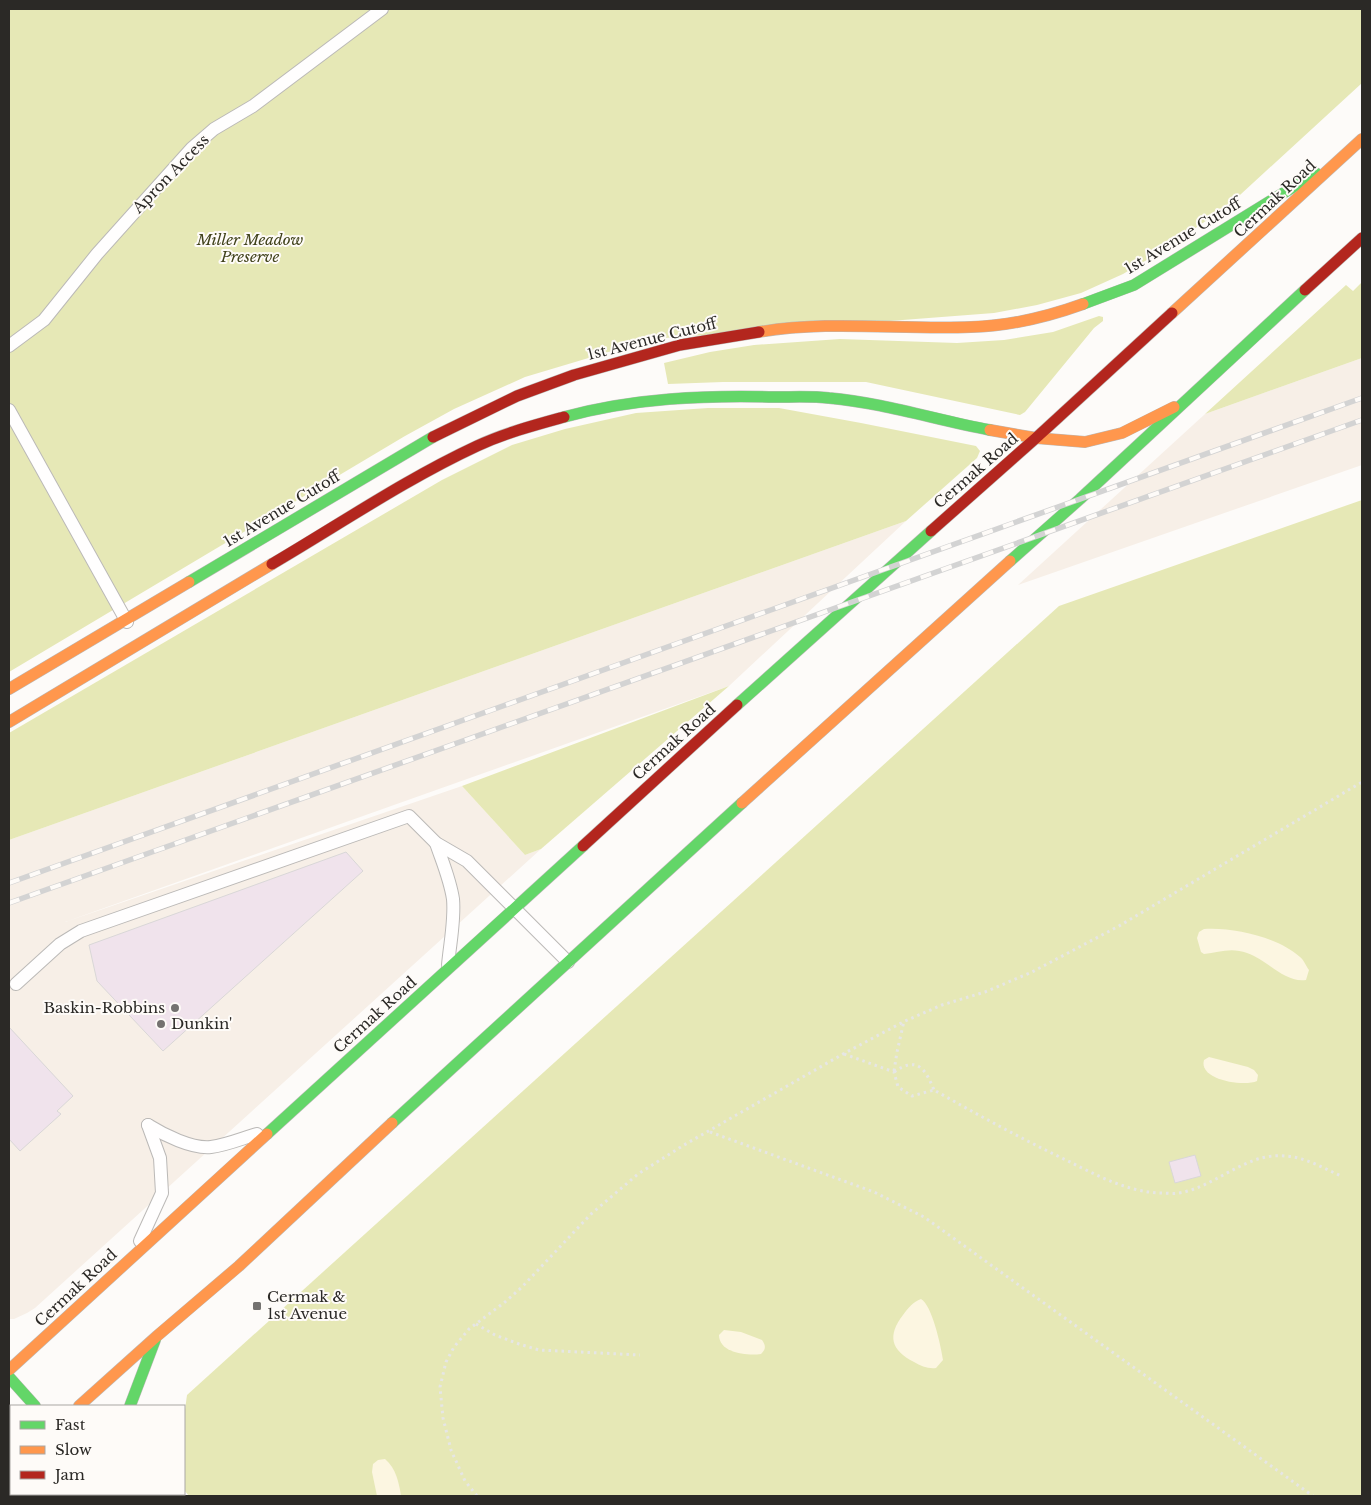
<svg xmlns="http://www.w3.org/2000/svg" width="1371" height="1505" font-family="'Libre Baskerville',serif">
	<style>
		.built { fill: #f7efe7 }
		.green { fill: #e6e8b6 }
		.sand { fill: #fcf6e1 }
		.building { fill: #f0e3ec; stroke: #d9d7d7 }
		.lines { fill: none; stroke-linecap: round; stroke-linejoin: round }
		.lane-casing { stroke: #bbb9b7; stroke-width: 14 }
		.fast-casing { stroke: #bbb9b7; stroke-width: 12 }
		.slow-casing { stroke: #bbb9b7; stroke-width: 12 }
		.jam-casing { stroke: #bbb9b7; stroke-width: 12 }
		.path { stroke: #e6e6e5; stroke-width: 3; stroke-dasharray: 2.5 4; stroke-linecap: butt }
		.lane { stroke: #fffefe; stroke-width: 12 }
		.fast { stroke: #63d668; stroke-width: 11 }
		.slow { stroke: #ff974d; stroke-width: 11 }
		.jam { stroke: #b3261e; stroke-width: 11 }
		.rail-casing { stroke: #d3d3d3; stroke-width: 5.5 }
		.rail { stroke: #fefbf8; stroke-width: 4; stroke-dasharray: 11; stroke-linecap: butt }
		.poi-dot { fill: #747270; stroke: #fefbf8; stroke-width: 2 }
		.labels { text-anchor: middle; stroke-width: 4; stroke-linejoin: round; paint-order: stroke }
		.street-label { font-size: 15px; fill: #2b2926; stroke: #fefbf8 }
		.park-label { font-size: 15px; font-style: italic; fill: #40421a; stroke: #fefbf8 }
		.poi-label { font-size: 15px; fill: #2b2926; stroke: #fefbf8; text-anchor: start }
	</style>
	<rect width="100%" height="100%" fill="#fdfbf9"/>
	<g class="built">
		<polygon points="1362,358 1362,465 1018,585 1205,414"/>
		<polygon points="906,521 729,686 65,922 462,786 525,855 541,849 35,1308 27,1313 14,1319 9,1319 9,840"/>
	</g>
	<g class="green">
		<polygon points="9,9 1362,9 1362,83 1228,206 1157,254 1123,274 1081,293 1037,305 994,313 652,339 525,377 454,409 405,436 9,672"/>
		<polygon points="1362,282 1362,358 1205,414 1346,285 1353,291"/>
		<polygon points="1099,316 1103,317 1103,321 1094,328 1025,412 1020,415 866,382 723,382 668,384 664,363 710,352 754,345 840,339 957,343 1004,340 1053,332"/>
		<polygon points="708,408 779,408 861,423 976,446 980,451 977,458 906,521 9,840 9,733 442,480 512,445 565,429 636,413"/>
		<polygon points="1362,500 1362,1496 189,1496 184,1490 184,1417 187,1395 1059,606"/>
		<polygon points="729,686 541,849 525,855 462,786"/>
	</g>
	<g class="sand">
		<path d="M1204,929C1233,927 1278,937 1300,957C1304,960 1306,966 1309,970L1306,980C1284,983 1268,960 1247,953C1232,947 1219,952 1204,954L1201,952L1197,938L1199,932Z"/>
		<path d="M1209,1057L1248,1067L1254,1070L1258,1075L1257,1081C1244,1087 1198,1080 1204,1060Z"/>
		<path d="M921,1299C932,1305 941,1346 943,1360L936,1368C928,1369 921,1366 914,1362C891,1350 887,1336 903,1315C908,1308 913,1302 921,1299Z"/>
		<path d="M724,1330L741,1332L762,1340C766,1346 766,1349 761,1354C747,1356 719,1353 719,1335Z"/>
		<path d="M385,1459C396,1468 399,1483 401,1496H377L372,1472L373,1464L378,1460Z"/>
	</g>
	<g class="building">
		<polygon points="346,852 363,871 163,1051 97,981 89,945"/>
		<polygon points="9,1027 73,1096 57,1111 61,1114 20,1151 9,1139"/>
		<polygon points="1195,1155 1201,1176 1175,1183 1169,1162"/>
	</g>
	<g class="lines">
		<g class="lane-casing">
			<g id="lane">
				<polyline points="9,346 44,320 97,254 192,148 214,129 253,106 382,9"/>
				<polyline points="9,410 127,622"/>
				<path d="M436,843C442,861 450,879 453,899C455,920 450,943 448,965"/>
				<polyline points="16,984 60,944 81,931 409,816 436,843 467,861 568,962"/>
				<path d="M148,1125C164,1135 192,1149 211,1147C227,1145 243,1138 257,1134"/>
				<polyline points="140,1241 162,1193 160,1158 148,1125"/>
			</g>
		</g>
		<g class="fast-casing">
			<g id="fast">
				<polyline points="1083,304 1134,285 1316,173"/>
				<path d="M564,417C633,398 705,395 776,397C793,397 812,396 829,398C884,403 936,420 990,430"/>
				<polyline points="1010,561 1080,499 1305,290"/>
				<polyline points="189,582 433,437"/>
				<polyline points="737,705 931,531"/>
				<polyline points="392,1123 742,803"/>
				<polyline points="267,1134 583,846"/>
				<polyline points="9,1377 35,1406"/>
				<polyline points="130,1406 155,1340"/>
				<polyline points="9,1491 11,1494"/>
			</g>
		</g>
		<g class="slow-casing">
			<g id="slow">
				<polyline points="1172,313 1362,139"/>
				<path d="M759,332C829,320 900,330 971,327C1009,326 1047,317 1083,304"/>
				<polyline points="990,430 1036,438 1085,442 1122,433 1174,407"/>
				<polyline points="9,689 189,582"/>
				<polyline points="9,722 272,564"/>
				<polyline points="742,803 1010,561"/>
				<polyline points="9,1370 267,1134"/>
				<polyline points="79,1406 157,1336 239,1266 392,1123"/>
				<polyline points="9,1470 11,1468"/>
				<polyline points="113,1494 116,1496"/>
			</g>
		</g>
		<g class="jam-casing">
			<g id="jam">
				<polyline points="1305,290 1362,238"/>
				<polyline points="433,437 517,396 574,375 680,345 759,332"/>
				<polyline points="931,531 1036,438 1172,313"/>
				<path d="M272,564C340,524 406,479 477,446C505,433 535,425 564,417"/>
				<polyline points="583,846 737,705"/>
			</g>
		</g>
		<g class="path">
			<path d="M844,1054L894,1072L898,1087L912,1096L934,1090C978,1115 1022,1139 1068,1161C1096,1175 1128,1192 1160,1193C1166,1193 1173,1194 1179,1193C1216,1187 1246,1152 1285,1156C1305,1157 1323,1168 1341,1176"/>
			<polyline points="894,1071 897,1052 904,1021"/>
			<path d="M894,1072C917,1056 925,1068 934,1090"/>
			<polyline points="710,1132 874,1192 924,1217 1313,1496"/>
			<polyline points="476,1324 495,1335 519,1344 539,1350 640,1355"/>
			<polyline points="477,1496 465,1481 451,1450 443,1418 440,1387 446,1362 454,1347 469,1329 505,1302 522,1287 591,1214 638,1174 684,1145 843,1054 905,1021 942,1005 985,992 1032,972 1119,926 1362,782"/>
		</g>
		<use href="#lane" class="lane"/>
		<use href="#fast" class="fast"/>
		<use href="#slow" class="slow"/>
		<use href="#jam" class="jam"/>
		<g class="rail-casing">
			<g id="rail">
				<polyline points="9,883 1362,398"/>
				<polyline points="9,903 1362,420"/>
			</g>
		</g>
		<use href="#rail" class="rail"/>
	</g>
	<g class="poi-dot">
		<circle cx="175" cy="1008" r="5"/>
		<circle cx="161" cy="1024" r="5"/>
		<rect x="252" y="1301" width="10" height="10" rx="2.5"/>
	</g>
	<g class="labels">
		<g class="street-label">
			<text transform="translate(171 174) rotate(-46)" y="5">Apron Access</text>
			<text transform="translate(1275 199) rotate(-43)" y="5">Cermak Road</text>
			<text transform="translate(1183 236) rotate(-31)" y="5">1st Avenue Cutoff</text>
			<text transform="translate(652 339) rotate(-14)" y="5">1st Avenue Cutoff</text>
			<text transform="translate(976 471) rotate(-41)" y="5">Cermak Road</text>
			<text transform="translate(282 509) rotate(-31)" y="5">1st Avenue Cutoff</text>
			<text transform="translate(674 742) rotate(-42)" y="5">Cermak Road</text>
			<text transform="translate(375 1015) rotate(-42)" y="5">Cermak Road</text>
			<text transform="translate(76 1288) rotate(-43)" y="5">Cermak Road</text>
		</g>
		<g class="park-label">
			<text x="250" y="245">Miller Meadow<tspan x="250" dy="17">Preserve</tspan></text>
		</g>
		<g class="poi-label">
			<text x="165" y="1013" text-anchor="end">Baskin-Robbins</text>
			<text x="171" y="1029">Dunkin'</text>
			<text x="267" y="1302">Cermak &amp;<tspan x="267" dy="17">1st Avenue</tspan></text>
		</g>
	</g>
	<rect width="1371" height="1505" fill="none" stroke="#2b2926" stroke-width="20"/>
	<rect x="10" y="1405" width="175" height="90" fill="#fefbf8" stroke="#aaa7a4"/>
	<rect x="20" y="1421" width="25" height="8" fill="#63d668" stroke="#aaa7a4"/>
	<text x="55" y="1430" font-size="15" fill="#2b2926">Fast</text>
	<rect x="20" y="1446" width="25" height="8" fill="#ff974d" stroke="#aaa7a4"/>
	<text x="55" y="1455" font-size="15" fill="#2b2926">Slow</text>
	<rect x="20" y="1471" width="25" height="8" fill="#b3261e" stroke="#aaa7a4"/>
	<text x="55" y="1480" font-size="15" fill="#2b2926">Jam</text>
</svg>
